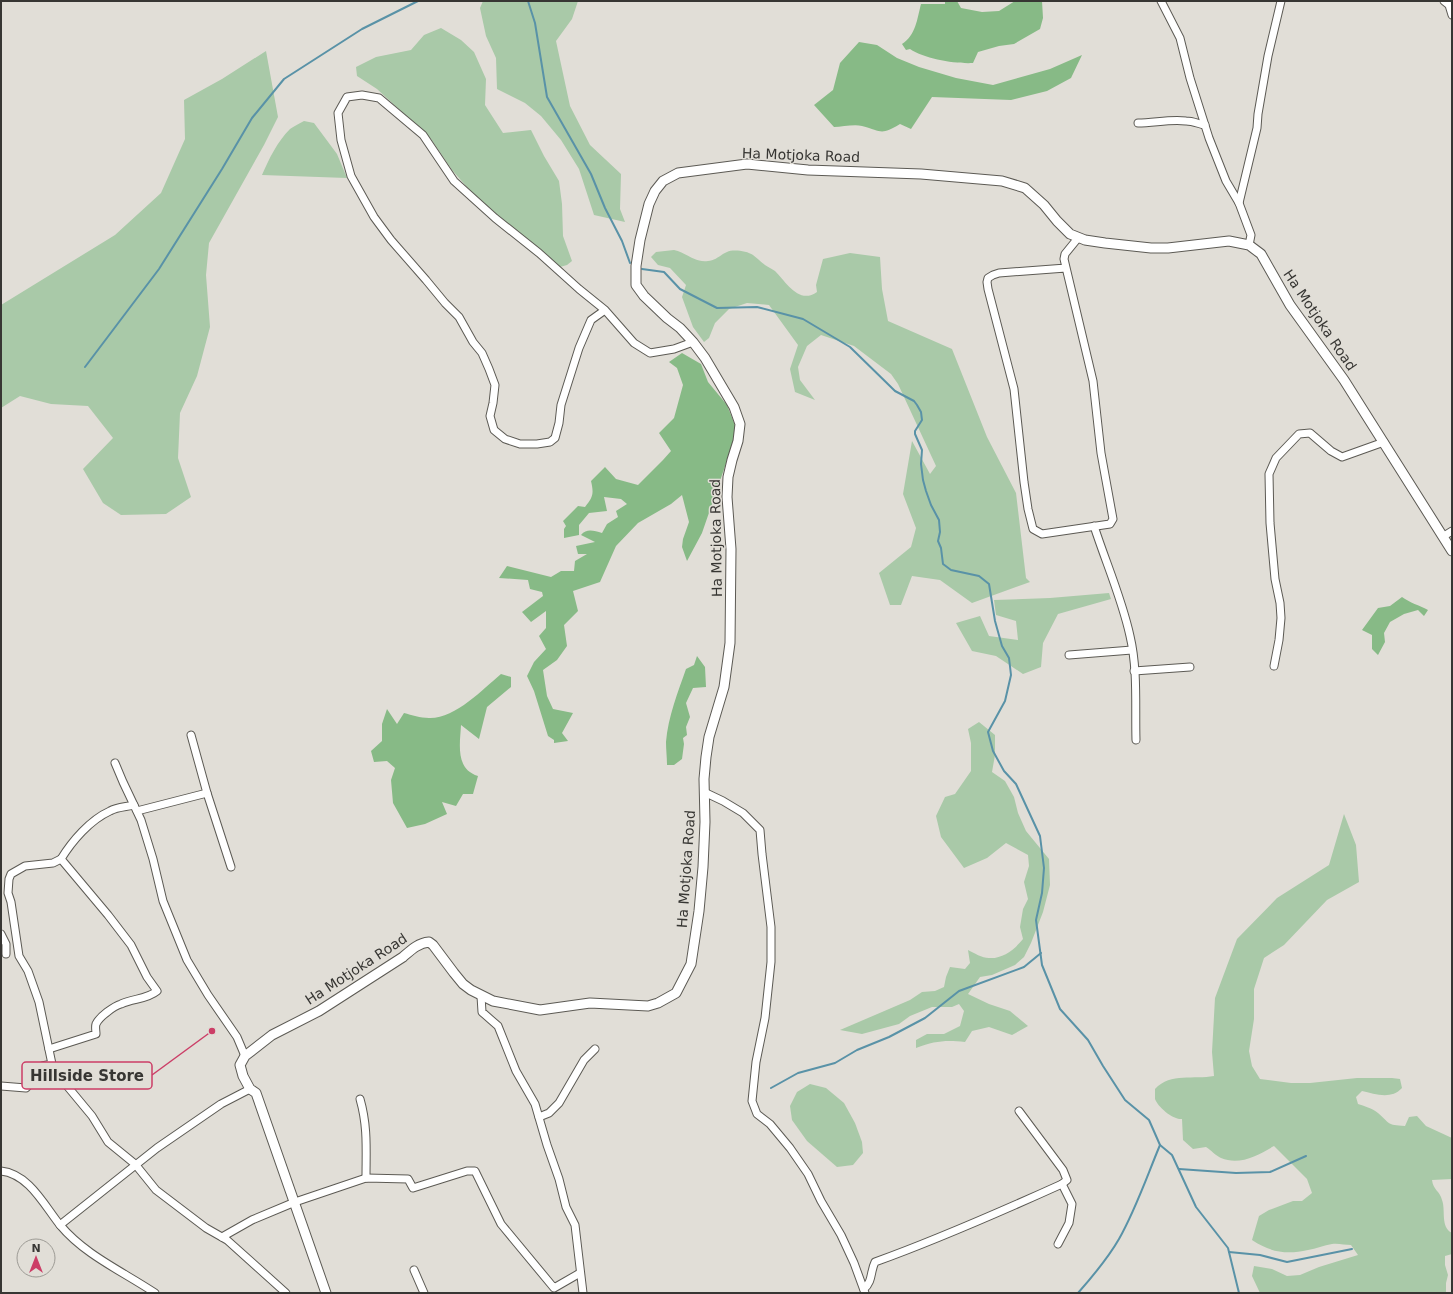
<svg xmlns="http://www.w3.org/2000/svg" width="1453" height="1294" font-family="'DejaVu Sans',sans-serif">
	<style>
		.green { fill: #a9c9a8 }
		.forest { fill: #87ba86 }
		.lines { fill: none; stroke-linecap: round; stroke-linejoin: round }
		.stream { stroke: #5992a7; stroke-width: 2 }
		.minor-casing { stroke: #5c5a54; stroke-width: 9 }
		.tertiary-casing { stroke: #5c5a54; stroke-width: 11 }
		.minor { stroke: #fff; stroke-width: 7 }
		.tertiary { stroke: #fff; stroke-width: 9 }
		.labels { text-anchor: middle; stroke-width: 3; stroke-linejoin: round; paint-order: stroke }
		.street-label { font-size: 14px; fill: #373633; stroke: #e1ded7 }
		.leader { fill: none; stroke: #cc3e67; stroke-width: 1.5 }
		.callout-dot { fill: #cc3e67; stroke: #e1ded7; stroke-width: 1.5 }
		.callout { fill: #e1ded7; stroke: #cc3e67; stroke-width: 1.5 }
		.callout-label { font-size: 15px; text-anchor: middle; font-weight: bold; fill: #373633 }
	</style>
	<rect width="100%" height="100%" fill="#e1ded7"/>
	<g class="green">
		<polygon points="483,1 578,1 572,19 556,41 570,106 590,145 621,174 620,209 625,222 594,215 579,169 561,140 541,116 525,103 497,89 496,58 486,36 480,8"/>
		<polygon points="441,28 461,40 474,52 486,79 485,105 503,133 531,130 544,156 559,181 562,204 563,236 572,261 567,265 560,267 474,195 452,170 431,139 377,89 357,76 356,67 376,57 411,50 424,35"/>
		<polygon points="266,51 278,117 264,145 209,243 206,275 210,327 197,376 180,413 178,458 191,497 166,514 121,515 103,503 83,469 113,438 88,406 51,404 20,396 1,408 1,305 115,235 161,193 185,139 184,100 222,79"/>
		<path d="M304,121L314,123L337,154L347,178L262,175C269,159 277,142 290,129C294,126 299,124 304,121Z"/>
		<path d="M674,250C686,252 694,263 708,261C715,261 720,255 727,252C733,249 747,251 753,255C757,258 761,262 765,265C768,267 772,269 775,271C786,282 799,305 817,292L816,285L823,259L850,253L880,257L882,289L888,321L952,349L987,437L1016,493L1026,578L1030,582L972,603L940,580L912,576L901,605H890L879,573L911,547L916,528L903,494L912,441L930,474L936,466L898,384L891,374L854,346L821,335L807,346L798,367L800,380L815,400L795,392L790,369L798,345L769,305L747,303L729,309L715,323L709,338L704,342L693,327L682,297L686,285L670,268L658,265L651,257L656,252Z"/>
		<polygon points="1109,593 1111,599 1058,614 1043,643 1041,667 1023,674 996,656 972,651 956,623 980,616 989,636 1018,640 1016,621 996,615 994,600 1050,598"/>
		<path d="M979,722L995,735V755L992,772L1005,781L1014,797L1018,813L1026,831L1049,859L1050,885L1043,912L1031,943L1024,957L1015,965L992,975L980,977L968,994L989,1004L1010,1011L1028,1026L1012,1035L989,1027L972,1031L965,1042C945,1040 935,1041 916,1048V1040L927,1034H944L960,1026L964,1011L959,1004L952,1007H932L910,1016L899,1024L862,1034L840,1030L910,1000L922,992L935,991L944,987L946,977L950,967L965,969L970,963L968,950C974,953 982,958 989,958C1003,959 1015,949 1023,939L1020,927L1023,909L1028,899L1024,882L1029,866L1028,855L1006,843L987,858L964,868L941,837L936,816L945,797L955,794L971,771V743L968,729Z"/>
		<path d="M1344,814L1356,845L1359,882L1327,900L1284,945L1264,958L1254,989V1019L1249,1051L1252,1066L1260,1079L1291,1083H1310L1357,1078H1392L1400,1079L1402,1088C1391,1100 1375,1094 1362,1091L1356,1097L1358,1104C1364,1106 1372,1108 1378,1113C1391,1124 1386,1125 1405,1126L1409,1117L1417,1116L1426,1126L1452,1138V1179L1432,1180C1433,1190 1440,1191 1442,1200C1446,1210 1440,1227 1452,1233V1254L1445,1256V1265L1448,1275L1446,1283V1293H1260L1252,1276L1254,1266L1272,1269L1287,1276L1300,1275L1319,1267L1358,1255L1351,1245C1345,1245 1338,1243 1332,1244C1324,1245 1316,1249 1308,1250C1286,1255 1270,1252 1252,1240L1259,1216L1269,1210L1293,1201H1302L1312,1193L1307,1179L1274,1146C1258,1155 1240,1166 1221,1158C1216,1156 1211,1150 1206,1147L1193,1149L1183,1140L1182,1119C1173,1120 1158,1107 1155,1099C1155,1096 1155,1092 1155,1089C1171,1072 1194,1080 1214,1076L1212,1052L1215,998L1237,939L1277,898L1329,865Z"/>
		<polygon points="810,1084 826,1088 844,1103 855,1123 862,1142 863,1153 853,1165 837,1167 807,1141 792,1120 790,1106 797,1092"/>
	</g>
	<g class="forest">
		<path d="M945,1H957L961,8L982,12L999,11L1015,1H1042L1043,18L1040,29L1014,44L999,46L978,52L973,63C955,64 925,59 910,49L906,50L902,44C916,35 917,19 921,4H945Z"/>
		<path d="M859,42L877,45L897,58L919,67L956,78L993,85L1050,69L1082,55L1071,78L1047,91L1011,100L932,97L911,129L900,124C880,136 882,131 862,126C854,124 842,127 834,127L814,105L833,90L840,63Z"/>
		<path d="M682,353L701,364L708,382L727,405L735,425V435L732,446L702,533L687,561L682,547L683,539L689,522L682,495L671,504L638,523L616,546L600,582L573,591L578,611L564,625L567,646L557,660L543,670L547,696L553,709L573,713L562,733L568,741L554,743V740L548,736L534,691L527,676L534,662L546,649L539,636L546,628V611L531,622L522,612L543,596L542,592L530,589L528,580L499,578L507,566L551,577L561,571H574L575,561L587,554H578L576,546L595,542L581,535C587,528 594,531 602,533L607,524L618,517L616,511L627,504L621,499L604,497L607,511L589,513L579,525V535L564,538V529L566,526L563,521L578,506L585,507C593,497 594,494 591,481L605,467L616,479L638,485L663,460L671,451L659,433L674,418L683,385L677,368L669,362Z"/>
		<path d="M1402,597C1410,603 1419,605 1428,610L1424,616L1418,610L1404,614L1390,622L1384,633L1385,642L1378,655L1372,649V635L1362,630L1378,608L1390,606Z"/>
		<path d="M697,656L705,667L706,687L693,688L686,703L690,717L686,727L687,735L683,738L684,744L682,759L674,765H667C667,757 666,750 666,742C668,717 678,692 686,669L694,665Z"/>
		<path d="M501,674L511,677V687L487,707L479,739L461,725C460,744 455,769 478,776L473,794H463L456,806L442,802L447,814L425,824L407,828L393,803L391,780L395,768L387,761L374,762L371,751L382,741V724L387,709L397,724L404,713C412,715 420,718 429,718C455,719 483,689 501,674Z"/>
	</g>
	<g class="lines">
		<g class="stream">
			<polyline points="528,1 535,23 547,97 591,174 605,208 622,241 630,263"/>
			<polyline points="642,269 664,272 680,289 717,308 757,307 803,319 850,347 895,391 914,401 917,405 921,412 922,420 915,431 915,434 922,450 921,464 923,480 926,491 931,505 939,520 940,532 938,541 941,548 943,564 951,570 979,576 989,584 995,621 1002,646 1009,658 1011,675 1005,701 988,732 993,751 1004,771 1016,784 1040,836 1044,868 1042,893 1036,920 1042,965 1060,1009 1088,1040 1103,1066 1125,1100 1149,1120 1160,1145 1172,1155 1196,1207 1228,1248 1239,1293"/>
			<polyline points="85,367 159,269 222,169 252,118 284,79 362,29 418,1"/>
			<polyline points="771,1088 798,1073 835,1063 857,1050 889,1037 925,1018 959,991 1024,967 1041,953"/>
			<polyline points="1179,1169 1236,1173 1270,1172 1306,1156"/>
			<polyline points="1229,1252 1260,1255 1287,1262 1352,1249"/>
			<path d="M1078,1293C1093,1276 1108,1258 1119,1239C1136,1209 1147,1176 1160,1145"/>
		</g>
		<g class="minor-casing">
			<g id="minor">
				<polyline points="1161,1 1180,38 1190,78 1209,138 1226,181 1239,203 1251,235 1249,245"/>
				<polyline points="1444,1 1449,5 1452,15"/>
				<path d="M1138,123C1154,123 1170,119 1186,121C1193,121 1199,124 1205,125"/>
				<polyline points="1239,203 1257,128 1258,114 1268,56 1281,1"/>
				<polyline points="1066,268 999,273 993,275 988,278 987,282 988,289 1014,389 1024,482 1028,509 1033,529 1042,534 1110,524 1113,519 1101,453 1093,381 1064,259 1065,254 1078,238"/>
				<polyline points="605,310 591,320 579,348 561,405 559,423 555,438 550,442 537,444 520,444 505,439 494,430 490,416 493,403 495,385 489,369 482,353 473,342 459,317 445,303 426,280 391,240 374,217 351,176 341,140 338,113 347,97 362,95 379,98 423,135 454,181 495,218 539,253 579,289 605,310 634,343 650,353 674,349 693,342"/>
				<path d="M1094,526C1106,563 1122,599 1130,636C1138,670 1135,706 1136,740"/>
				<polyline points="1444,536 1452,531"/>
				<polyline points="1069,655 1132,650"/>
				<polyline points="1274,666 1279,640 1281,618 1280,603 1275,579 1270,523 1269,474 1276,458 1299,434 1310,433 1331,451 1342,457 1384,442"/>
				<polyline points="1134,671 1190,667"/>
				<polyline points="115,763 123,782 141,820 153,859 163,901 187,960 208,995 237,1037 245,1056"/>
				<polyline points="704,792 723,801 743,813 760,830 762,854 771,927 771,962 765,1018 756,1062 752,1101 757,1114 770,1124 790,1148 808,1174 821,1201 841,1235 854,1263 865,1293"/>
				<polyline points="207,793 231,867"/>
				<polyline points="137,811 207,793 191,735"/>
				<polyline points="61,859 53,863 25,866 11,874 9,879 8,893 11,902 19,956 28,971 39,1002 52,1064 58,1075 92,1116 108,1142 135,1164 156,1190 206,1228 227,1240 286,1293"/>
				<polyline points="1,934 6,944 6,954"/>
				<polyline points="481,996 482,1012 498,1026 516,1071 535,1104 547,1145 559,1179 566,1207 575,1225 583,1293"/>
				<path d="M49,1049L96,1034C96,1031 95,1027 96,1024C99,1017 114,1006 121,1004C133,998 146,1000 157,991L147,977L131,945L108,915L61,859C72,841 90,820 110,811C117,807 126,807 134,805"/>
				<polyline points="1,1086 26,1088 31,1083 42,1066 52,1064"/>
				<path d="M360,1099C368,1127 366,1150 366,1178"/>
				<polyline points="539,1117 549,1113 559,1103 584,1060 595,1049"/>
				<path d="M1,1171C29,1174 44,1205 60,1225L157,1148L221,1104L250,1089"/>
				<path d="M60,1225C85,1255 122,1271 155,1293"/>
				<polyline points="222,1237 252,1220 295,1202 366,1178 408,1179 413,1188 467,1171 475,1171 501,1224 554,1288 580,1273"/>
				<polyline points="1058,1244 1069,1223 1072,1204 1062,1184"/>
				<polyline points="414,1270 424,1293"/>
				<path d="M864,1289C873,1281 870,1272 875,1262C939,1239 1000,1212 1062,1184L1067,1180L1063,1170L1019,1111"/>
			</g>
		</g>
		<g class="tertiary-casing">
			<path id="tertiary" d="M326,1293L256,1093L250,1089L243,1076L240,1065L245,1056L272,1035L319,1011L403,957C411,950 418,943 429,942L433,945L454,973L463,984L471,990L493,1001L540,1010L590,1003L648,1006L658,1003L676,993L691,964L699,911L703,867L705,822L704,779L706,757L709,737L724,687L730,643L731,549L727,497L728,477L732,460L738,441L740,424L734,407L705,358L693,342L680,328L667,318L644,296L636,285V266L640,240L649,204L655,191L663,181L678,173L747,164L808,170L921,174L1002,181L1025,188L1044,205L1057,221L1070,234L1085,240L1105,243L1151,248H1168L1229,241L1249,245L1261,254L1290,305L1344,380L1452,551"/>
		</g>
		<use href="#minor" class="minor"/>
		<use href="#tertiary" class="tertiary"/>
	</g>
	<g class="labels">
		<g class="street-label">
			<text transform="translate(801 155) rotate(2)" y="5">Ha Motjoka Road</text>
			<text transform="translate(1320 320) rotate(56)" y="5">Ha Motjoka Road</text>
			<text transform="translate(716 538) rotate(-91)" y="5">Ha Motjoka Road</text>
			<text transform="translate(686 869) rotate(-86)" y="5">Ha Motjoka Road</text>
			<text transform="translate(356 969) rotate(-33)" y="5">Ha Motjoka Road</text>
		</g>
	</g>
	<path class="leader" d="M212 1031L152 1075"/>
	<circle class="callout-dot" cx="212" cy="1031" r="4"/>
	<rect class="callout" x="22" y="1062" width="130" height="27" rx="4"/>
	<g class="callout-label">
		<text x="87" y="1081">Hillside Store</text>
	</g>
	<rect width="1453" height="1294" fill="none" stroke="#373633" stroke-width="4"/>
	<g transform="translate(36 1258)"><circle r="19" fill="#e1ded7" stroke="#9d9b95"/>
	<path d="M0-3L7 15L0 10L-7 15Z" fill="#cc3e67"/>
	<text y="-6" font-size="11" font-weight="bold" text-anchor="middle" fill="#373633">N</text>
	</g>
</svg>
